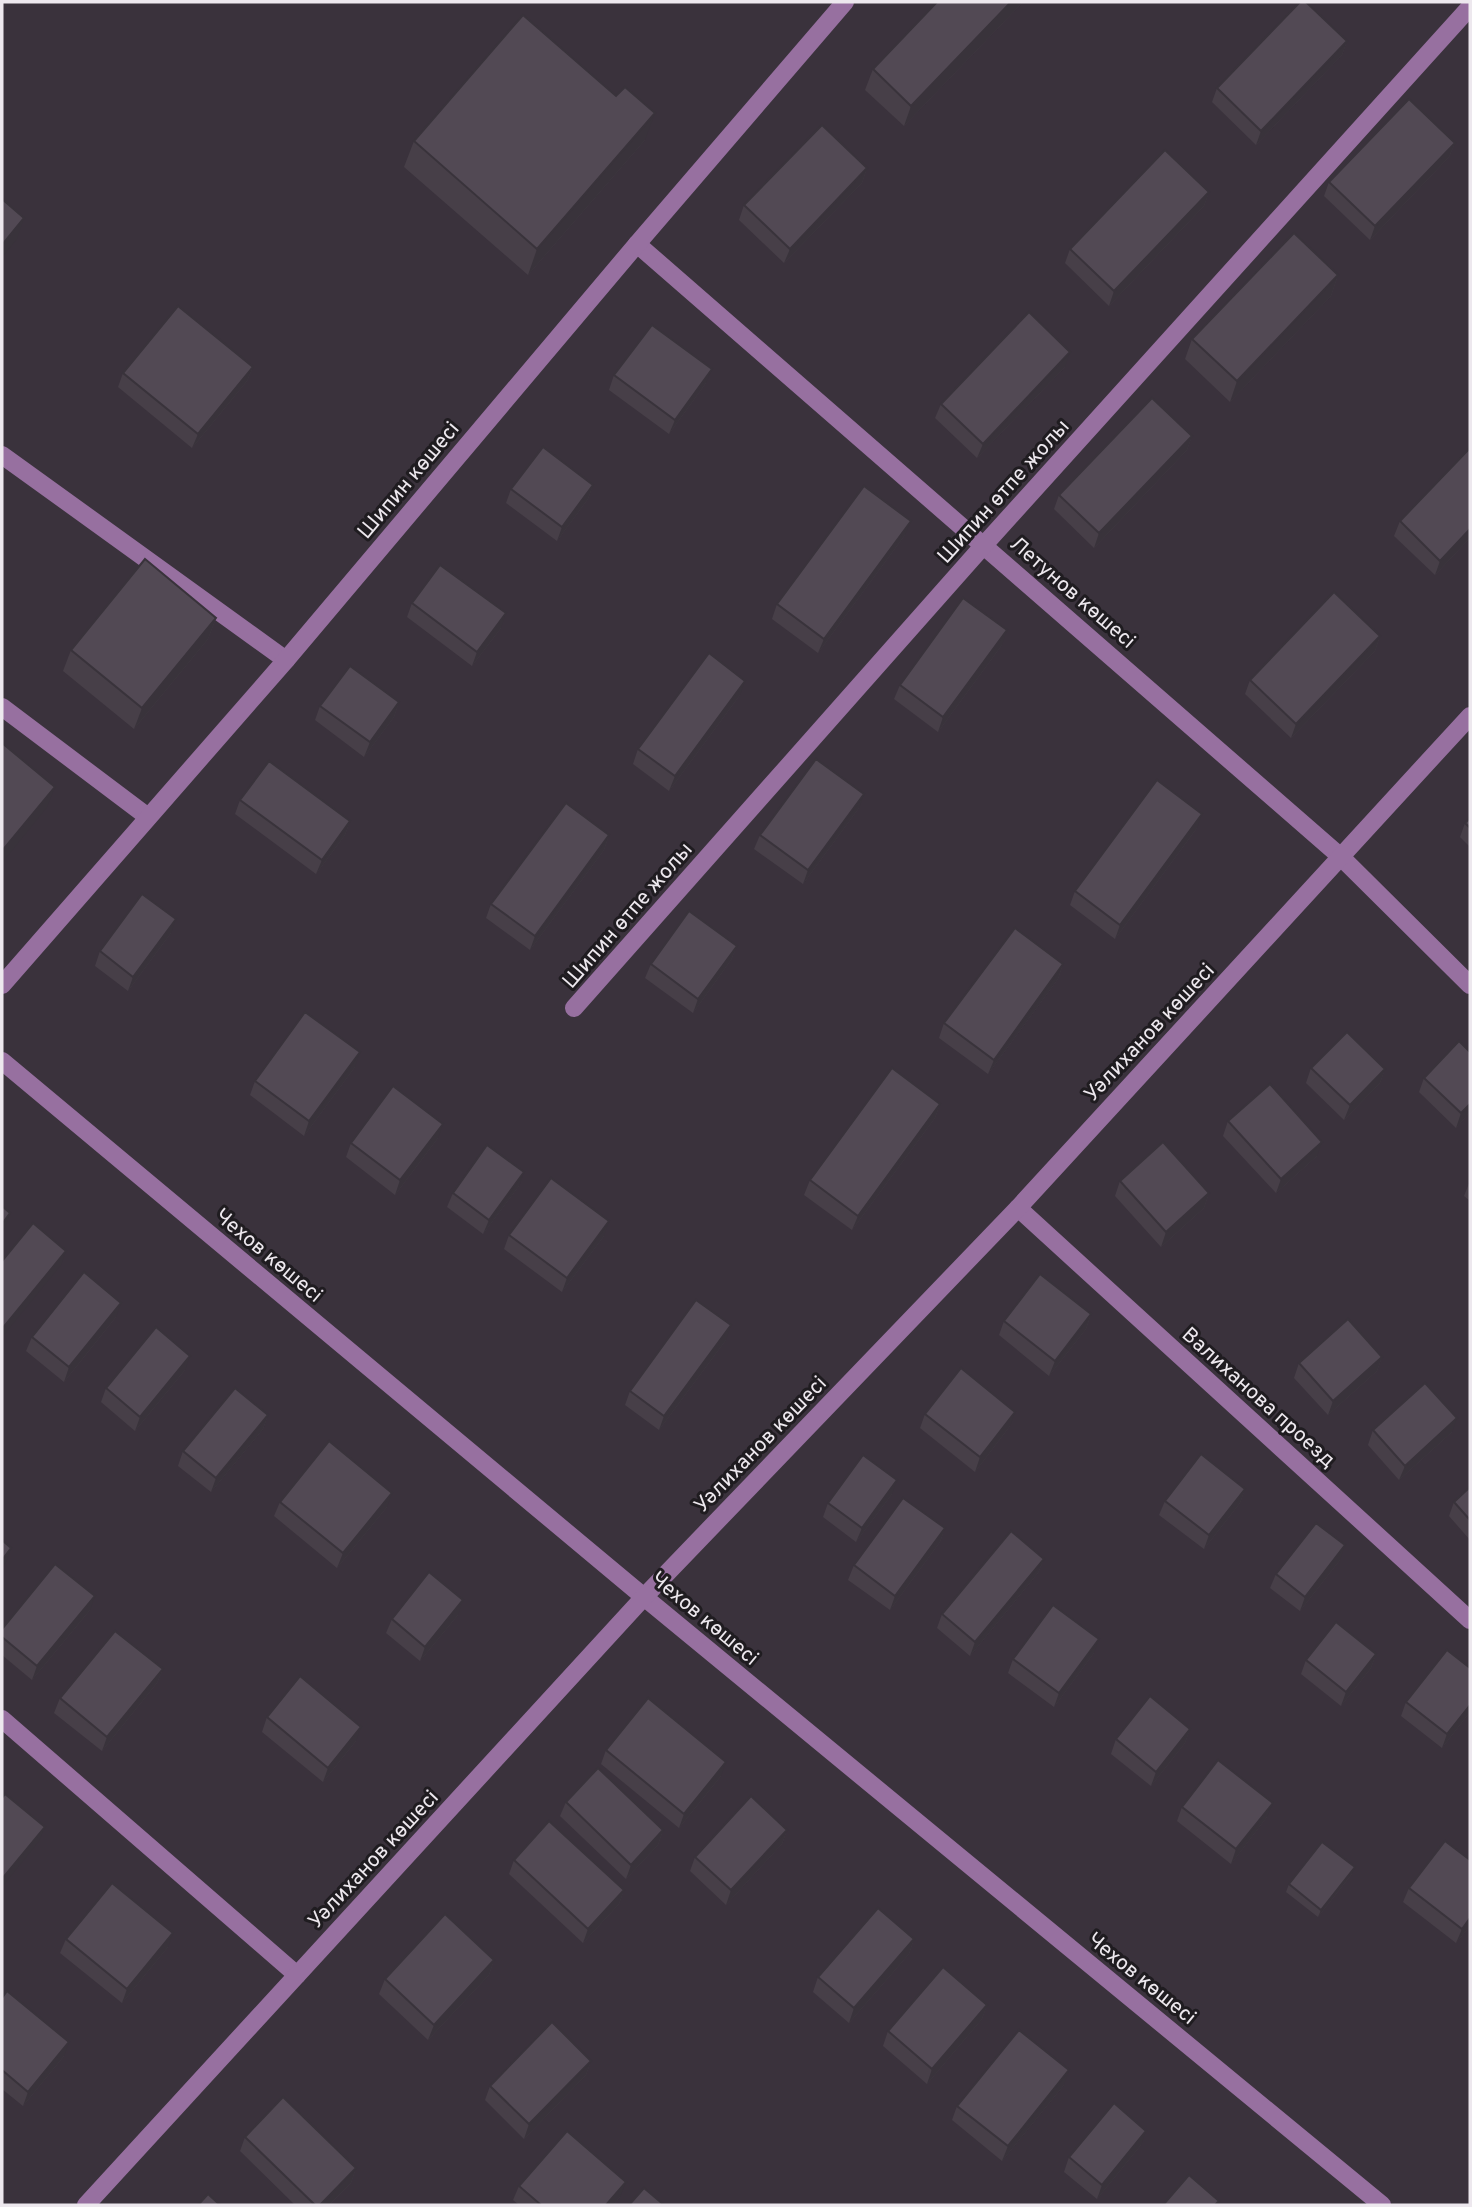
<svg xmlns="http://www.w3.org/2000/svg" width="1472" height="2207" font-family="Overpass,sans-serif">
	<style>
		.lines { fill: none; stroke-linecap: round; stroke-linejoin: round }
		.minor { stroke: #9770a0; stroke-width: 18 }
		.wall { fill: #473f48 }
		.shaded-wall { fill: #39333b }
		.building { fill: #524954; stroke: #39333b; stroke-width: 2 }
		.labels { text-anchor: middle; stroke-width: 6; stroke-linejoin: round; paint-order: stroke }
		.street-label { font-size: 21px; fill: #ede8ee; stroke: #1f1c20 }
	</style>
	<rect width="100%" height="100%" fill="#3a323c"/>
	<g class="lines">
		<g class="minor">
			<polyline points="637,244 1341,857 1470,985"/>
			<polyline points="2,455 286,660"/>
			<polyline points="2,707 148,817"/>
			<polyline points="2,985 286,660 637,244 845,2"/>
			<polyline points="574,1008 984,545 1470,7"/>
			<polyline points="2,1061 644,1597 1382,2205"/>
			<polyline points="1018,1208 1470,1620"/>
			<polyline points="2,1719 297,1975"/>
			<polyline points="86,2205 644,1597 1018,1208 1470,716"/>
		</g>
	</g>
	<g class="wall">
		<polygon points="937,2 1023,2 904,126 865,90 873,69"/>
		<polygon points="1347,41 1342,55 1256,145 1212,102 1217,88"/>
		<polygon points="645,140 528,275 404,167 414,141"/>
		<polygon points="1455,143 1449,157 1370,240 1324,196 1329,182"/>
		<polygon points="867,168 862,183 784,263 739,220 744,205"/>
		<polygon points="1209,192 1204,206 1109,306 1065,263 1070,249"/>
		<polygon points="1338,275 1331,296 1230,402 1185,359 1192,339"/>
		<polygon points="253,367 247,381 192,448 118,387 123,373"/>
		<polygon points="1065,367 977,458 935,418 941,404"/>
		<polygon points="614,375 706,383 669,434 609,390"/>
		<polygon points="1192,436 1187,450 1094,548 1054,509 1059,495"/>
		<polygon points="593,485 588,499 557,541 506,503 511,489"/>
		<polygon points="1400,521 1470,538 1435,575 1394,536"/>
		<polygon points="905,535 818,653 772,619 777,604"/>
		<polygon points="412,603 501,628 472,666 407,617"/>
		<polygon points="216,618 208,639 134,729 63,671 71,650"/>
		<polygon points="1380,636 1375,651 1291,738 1245,694 1250,680"/>
		<polygon points="1002,645 938,732 894,699 900,685"/>
		<polygon points="740,695 669,791 633,764 638,749"/>
		<polygon points="399,702 394,717 364,757 315,720 320,706"/>
		<polygon points="240,800 350,821 345,835 316,874 235,814"/>
		<polygon points="859,808 803,884 754,849 760,835"/>
		<polygon points="1470,818 1470,847 1460,837 1465,823"/>
		<polygon points="1197,828 1115,939 1070,905 1075,891"/>
		<polygon points="609,835 604,850 530,950 486,918 491,904"/>
		<polygon points="171,933 128,991 95,966 100,951"/>
		<polygon points="737,946 731,960 693,1013 645,978 651,964"/>
		<polygon points="1063,964 1058,979 988,1074 939,1038 944,1023"/>
		<polygon points="355,1067 304,1136 250,1095 255,1081"/>
		<polygon points="1311,1068 1385,1069 1380,1083 1344,1120 1306,1083"/>
		<polygon points="1424,1078 1470,1112 1456,1128 1419,1092"/>
		<polygon points="940,1104 935,1118 852,1230 804,1195 810,1180"/>
		<polygon points="1228,1121 1317,1156 1276,1193 1223,1136"/>
		<polygon points="438,1138 395,1195 346,1157 351,1143"/>
		<polygon points="1120,1181 1209,1193 1204,1208 1161,1247 1115,1196"/>
		<polygon points="1470,1181 1470,1201 1464,1196"/>
		<polygon points="519,1186 483,1234 447,1207 453,1193"/>
		<polygon points="509,1235 604,1236 562,1292 504,1249"/>
		<polygon points="1091,1314 1086,1329 1049,1376 999,1335 1004,1321"/>
		<polygon points="116,1317 64,1382 26,1351 32,1337"/>
		<polygon points="726,1340 659,1430 625,1405 630,1391"/>
		<polygon points="1382,1357 1377,1371 1328,1415 1294,1378 1299,1363"/>
		<polygon points="185,1370 135,1431 101,1402 106,1388"/>
		<polygon points="925,1414 1010,1426 975,1472 920,1428"/>
		<polygon points="268,1415 263,1429 211,1492 178,1466 183,1451"/>
		<polygon points="1373,1430 1452,1432 1399,1480 1368,1445"/>
		<polygon points="1470,1487 1470,1540 1449,1516 1454,1502"/>
		<polygon points="1245,1489 1240,1503 1204,1549 1159,1515 1165,1501"/>
		<polygon points="892,1494 856,1542 823,1517 828,1503"/>
		<polygon points="280,1502 387,1507 337,1568 274,1516"/>
		<polygon points="945,1528 940,1542 890,1610 848,1580 854,1565"/>
		<polygon points="1044,1559 1038,1573 970,1656 937,1628 942,1614"/>
		<polygon points="1340,1560 1300,1611 1270,1588 1276,1574"/>
		<polygon points="90,1610 32,1680 2,1655 2,1629"/>
		<polygon points="458,1615 420,1661 386,1633 392,1619"/>
		<polygon points="1094,1653 1054,1707 1008,1673 1013,1659"/>
		<polygon points="1376,1654 1371,1668 1341,1706 1301,1674 1306,1660"/>
		<polygon points="163,1669 157,1683 102,1751 54,1713 60,1698"/>
		<polygon points="1406,1702 1470,1712 1442,1748 1401,1716"/>
		<polygon points="267,1717 356,1741 323,1782 262,1732"/>
		<polygon points="1190,1729 1185,1743 1151,1786 1111,1754 1116,1739"/>
		<polygon points="606,1750 721,1776 679,1828 601,1764"/>
		<polygon points="566,1802 663,1830 658,1845 626,1879 560,1816"/>
		<polygon points="1182,1807 1267,1817 1231,1864 1177,1821"/>
		<polygon points="787,1830 782,1844 726,1905 690,1871 695,1857"/>
		<polygon points="514,1860 624,1890 619,1904 583,1943 509,1874"/>
		<polygon points="1352,1874 1318,1917 1286,1892 1289,1884"/>
		<polygon points="1409,1888 1470,1926 1456,1943 1403,1902"/>
		<polygon points="66,1939 168,1947 122,2003 60,1953"/>
		<polygon points="914,1939 909,1954 849,2023 813,1992 818,1977"/>
		<polygon points="494,1960 489,1975 428,2040 379,1994 385,1979"/>
		<polygon points="2,1998 64,2056 23,2106 2,2089"/>
		<polygon points="987,2005 982,2019 927,2084 883,2046 888,2031"/>
		<polygon points="591,2061 586,2075 524,2139 485,2100 490,2086"/>
		<polygon points="1064,2085 1002,2161 952,2120 957,2106"/>
		<polygon points="245,2137 356,2168 351,2183 329,2205 295,2205 240,2151"/>
		<polygon points="1141,2145 1097,2199 1064,2172 1069,2157"/>
		<polygon points="519,2186 620,2197 613,2205 519,2205 513,2200"/>
	</g>
	<g class="shaded-wall">
		<polygon points="1011,2 1023,2 904,126 911,106"/>
		<polygon points="1347,41 1342,55 1256,145 1261,131"/>
		<polygon points="655,113 645,140 528,275 537,249"/>
		<polygon points="1455,143 1449,157 1370,240 1375,226"/>
		<polygon points="867,168 862,183 784,263 790,249"/>
		<polygon points="1209,192 1204,206 1109,306 1114,291"/>
		<polygon points="24,218 17,239 2,257 2,245"/>
		<polygon points="1338,275 1331,296 1230,402 1237,381"/>
		<polygon points="1070,352 1065,367 977,458 983,444"/>
		<polygon points="253,367 247,381 192,448 198,434"/>
		<polygon points="712,369 706,383 669,434 675,420"/>
		<polygon points="1192,436 1187,450 1094,548 1099,533"/>
		<polygon points="593,485 588,499 557,541 562,527"/>
		<polygon points="911,521 905,535 818,653 824,639"/>
		<polygon points="1470,529 1470,538 1435,575 1440,561"/>
		<polygon points="506,613 501,628 472,666 477,652"/>
		<polygon points="216,618 208,639 134,729 142,708"/>
		<polygon points="1007,630 1002,645 938,732 943,717"/>
		<polygon points="1380,636 1375,651 1291,738 1296,724"/>
		<polygon points="745,681 740,695 669,791 675,776"/>
		<polygon points="399,702 394,717 364,757 370,742"/>
		<polygon points="55,787 47,807 2,863 2,851"/>
		<polygon points="864,794 859,808 803,884 808,870"/>
		<polygon points="1202,814 1197,828 1115,939 1120,925"/>
		<polygon points="350,821 345,835 316,874 322,860"/>
		<polygon points="609,835 604,850 530,950 535,936"/>
		<polygon points="176,919 171,933 128,991 133,977"/>
		<polygon points="737,946 731,960 693,1013 698,999"/>
		<polygon points="1063,964 1058,979 988,1074 994,1060"/>
		<polygon points="360,1052 355,1067 304,1136 309,1121"/>
		<polygon points="1385,1069 1380,1083 1344,1120 1350,1105"/>
		<polygon points="940,1104 935,1118 852,1230 858,1216"/>
		<polygon points="1470,1104 1470,1112 1456,1128 1461,1113"/>
		<polygon points="443,1124 438,1138 395,1195 400,1180"/>
		<polygon points="1322,1142 1317,1156 1276,1193 1281,1179"/>
		<polygon points="524,1172 519,1186 483,1234 489,1220"/>
		<polygon points="1209,1193 1204,1208 1161,1247 1166,1232"/>
		<polygon points="10,1213 5,1228 2,1232 2,1224"/>
		<polygon points="609,1221 604,1236 562,1292 567,1278"/>
		<polygon points="66,1251 61,1265 2,1337 2,1329"/>
		<polygon points="121,1303 116,1317 64,1382 69,1367"/>
		<polygon points="1091,1314 1086,1329 1049,1376 1055,1361"/>
		<polygon points="731,1325 726,1340 659,1430 664,1416"/>
		<polygon points="190,1356 185,1370 135,1431 140,1417"/>
		<polygon points="1382,1357 1377,1371 1328,1415 1333,1401"/>
		<polygon points="1015,1412 1010,1426 975,1472 980,1457"/>
		<polygon points="268,1415 263,1429 211,1492 216,1478"/>
		<polygon points="1457,1418 1452,1432 1399,1480 1405,1466"/>
		<polygon points="897,1480 892,1494 856,1542 862,1528"/>
		<polygon points="1245,1489 1240,1503 1204,1549 1209,1535"/>
		<polygon points="392,1493 387,1507 337,1568 343,1553"/>
		<polygon points="945,1528 940,1542 890,1610 895,1596"/>
		<polygon points="1345,1545 1340,1560 1300,1611 1305,1597"/>
		<polygon points="11,1548 6,1562 2,1568 2,1560"/>
		<polygon points="1044,1559 1038,1573 970,1656 975,1642"/>
		<polygon points="95,1596 90,1610 32,1680 37,1666"/>
		<polygon points="463,1600 458,1615 420,1661 425,1647"/>
		<polygon points="1099,1639 1094,1653 1054,1707 1059,1693"/>
		<polygon points="1376,1654 1371,1668 1341,1706 1346,1692"/>
		<polygon points="163,1669 157,1683 102,1751 107,1737"/>
		<polygon points="1470,1705 1470,1712 1442,1748 1447,1734"/>
		<polygon points="361,1727 356,1741 323,1782 328,1768"/>
		<polygon points="1190,1729 1185,1743 1151,1786 1156,1772"/>
		<polygon points="726,1762 721,1776 679,1828 684,1814"/>
		<polygon points="1273,1803 1267,1817 1231,1864 1236,1849"/>
		<polygon points="45,1827 39,1841 2,1887 2,1879"/>
		<polygon points="663,1830 658,1845 626,1879 631,1865"/>
		<polygon points="787,1830 782,1844 726,1905 731,1890"/>
		<polygon points="1355,1867 1352,1874 1318,1917 1321,1910"/>
		<polygon points="624,1890 619,1904 583,1943 588,1929"/>
		<polygon points="1470,1918 1470,1926 1456,1943 1462,1929"/>
		<polygon points="173,1933 168,1947 122,2003 127,1989"/>
		<polygon points="914,1939 909,1954 849,2023 854,2008"/>
		<polygon points="494,1960 489,1975 428,2040 434,2025"/>
		<polygon points="987,2005 982,2019 927,2084 932,2069"/>
		<polygon points="69,2042 64,2056 23,2106 28,2092"/>
		<polygon points="591,2061 586,2075 524,2139 529,2124"/>
		<polygon points="1069,2070 1064,2085 1002,2161 1008,2146"/>
		<polygon points="1146,2131 1141,2145 1097,2199 1102,2185"/>
		<polygon points="356,2168 351,2183 329,2205 320,2205"/>
		<polygon points="626,2182 620,2197 613,2205 606,2205"/>
	</g>
	<g class="building">
		<polygon points="937,2 1011,2 911,106 873,69"/>
		<polygon points="1300,2 1306,2 1347,41 1261,131 1217,88"/>
		<polygon points="523,15 616,96 625,87 655,113 537,249 414,141"/>
		<polygon points="1409,99 1455,143 1375,226 1329,182"/>
		<polygon points="822,125 867,168 790,249 744,205"/>
		<polygon points="1165,150 1209,192 1114,291 1070,249"/>
		<polygon points="2,199 24,218 2,245"/>
		<polygon points="1294,233 1338,275 1237,381 1192,339"/>
		<polygon points="178,306 253,367 198,434 123,373"/>
		<polygon points="1029,312 1070,352 983,444 941,404"/>
		<polygon points="652,325 712,369 675,420 614,375"/>
		<polygon points="1152,398 1192,436 1099,533 1059,495"/>
		<polygon points="543,447 593,485 562,527 511,489"/>
		<polygon points="1470,448 1470,529 1440,561 1400,521"/>
		<polygon points="864,486 911,521 824,639 777,604"/>
		<polygon points="145,559 216,618 142,708 71,650"/>
		<polygon points="440,565 506,613 477,652 412,603"/>
		<polygon points="1334,592 1380,636 1296,724 1250,680"/>
		<polygon points="963,598 1007,630 943,717 900,685"/>
		<polygon points="709,653 745,681 675,776 638,749"/>
		<polygon points="350,666 399,702 370,742 320,706"/>
		<polygon points="2,743 55,787 2,851"/>
		<polygon points="816,759 864,794 808,870 760,835"/>
		<polygon points="269,761 350,821 322,860 240,800"/>
		<polygon points="1157,780 1202,814 1120,925 1075,891"/>
		<polygon points="566,803 609,835 535,936 491,904"/>
		<polygon points="1470,818 1470,828 1465,823"/>
		<polygon points="142,894 176,919 133,977 100,951"/>
		<polygon points="689,911 737,946 698,999 651,964"/>
		<polygon points="1015,928 1063,964 994,1060 944,1023"/>
		<polygon points="305,1012 360,1052 309,1121 255,1081"/>
		<polygon points="1347,1032 1385,1069 1350,1105 1311,1068"/>
		<polygon points="1459,1041 1470,1052 1470,1104 1461,1113 1424,1078"/>
		<polygon points="892,1068 940,1104 858,1216 810,1180"/>
		<polygon points="1270,1084 1322,1142 1281,1179 1228,1121"/>
		<polygon points="393,1086 443,1124 400,1180 351,1143"/>
		<polygon points="1163,1142 1209,1193 1166,1232 1120,1181"/>
		<polygon points="487,1145 524,1172 489,1220 453,1193"/>
		<polygon points="551,1178 609,1221 567,1278 509,1235"/>
		<polygon points="2,1206 10,1213 2,1224"/>
		<polygon points="33,1223 66,1251 2,1329 2,1261"/>
		<polygon points="84,1272 121,1303 69,1367 32,1337"/>
		<polygon points="1040,1274 1091,1314 1055,1361 1004,1321"/>
		<polygon points="696,1300 731,1325 664,1416 630,1391"/>
		<polygon points="1348,1319 1382,1357 1333,1401 1299,1363"/>
		<polygon points="156,1327 190,1356 140,1417 106,1388"/>
		<polygon points="961,1368 1015,1412 980,1457 925,1414"/>
		<polygon points="1425,1383 1457,1418 1405,1466 1373,1430"/>
		<polygon points="235,1388 268,1415 216,1478 183,1451"/>
		<polygon points="329,1441 392,1493 343,1553 280,1502"/>
		<polygon points="1201,1454 1245,1489 1209,1535 1165,1501"/>
		<polygon points="863,1455 897,1480 862,1528 828,1503"/>
		<polygon points="1470,1487 1470,1520 1454,1502"/>
		<polygon points="903,1498 945,1528 895,1596 854,1565"/>
		<polygon points="1316,1523 1345,1545 1305,1597 1276,1574"/>
		<polygon points="1011,1531 1044,1559 975,1642 942,1614"/>
		<polygon points="2,1540 11,1548 2,1560"/>
		<polygon points="55,1564 95,1596 37,1666 2,1637 2,1629"/>
		<polygon points="429,1572 463,1600 425,1647 392,1619"/>
		<polygon points="1053,1605 1099,1639 1059,1693 1013,1659"/>
		<polygon points="1336,1622 1376,1654 1346,1692 1306,1660"/>
		<polygon points="115,1631 163,1669 107,1737 60,1698"/>
		<polygon points="1447,1650 1470,1668 1470,1705 1447,1734 1406,1702"/>
		<polygon points="300,1676 361,1727 328,1768 267,1717"/>
		<polygon points="1150,1696 1190,1729 1156,1772 1116,1739"/>
		<polygon points="648,1698 726,1762 684,1814 606,1750"/>
		<polygon points="1218,1760 1273,1803 1236,1849 1182,1807"/>
		<polygon points="598,1768 663,1830 631,1865 566,1802"/>
		<polygon points="5,1794 45,1827 2,1879 2,1798"/>
		<polygon points="751,1796 787,1830 731,1890 695,1857"/>
		<polygon points="549,1821 624,1890 588,1929 514,1860"/>
		<polygon points="1445,1841 1470,1860 1470,1918 1462,1929 1409,1888"/>
		<polygon points="1322,1842 1355,1867 1321,1910 1289,1884"/>
		<polygon points="112,1883 173,1933 127,1989 66,1939"/>
		<polygon points="878,1908 914,1939 854,2008 818,1977"/>
		<polygon points="445,1914 494,1960 434,2025 385,1979"/>
		<polygon points="943,1967 987,2005 932,2069 888,2031"/>
		<polygon points="7,1991 69,2042 28,2092 2,2070 2,1998"/>
		<polygon points="552,2022 591,2061 529,2124 490,2086"/>
		<polygon points="1019,2030 1069,2070 1008,2146 957,2106"/>
		<polygon points="283,2097 356,2168 320,2205 315,2205 245,2137"/>
		<polygon points="1114,2103 1146,2131 1102,2185 1069,2157"/>
		<polygon points="567,2131 626,2182 606,2205 541,2205 519,2186"/>
		<polygon points="1189,2175 1219,2201 1215,2205 1163,2205"/>
		<polygon points="644,2188 664,2205 629,2205"/>
		<polygon points="208,2194 220,2205 198,2205"/>
	</g>
	<g class="labels">
		<g class="street-label">
			<text transform="translate(408 480) rotate(-50)" y="7">Шипин көшесі</text>
			<text transform="translate(1003 491) rotate(-48)" y="7">Шипин өтпе жолы</text>
			<text transform="translate(1073 592) rotate(41)" y="7">Летунов көшесі</text>
			<text transform="translate(627 915) rotate(-49)" y="7">Шипин өтпе жолы</text>
			<text transform="translate(1149 1032) rotate(-47)" y="7">Уәлиханов көшесі</text>
			<text transform="translate(269 1255) rotate(40)" y="7">Чехов көшесі</text>
			<text transform="translate(1259 1397) rotate(42)" y="7">Валиханова проезд</text>
			<text transform="translate(760 1444) rotate(-46)" y="7">Уәлиханов көшесі</text>
			<text transform="translate(705 1618) rotate(40)" y="7">Чехов көшесі</text>
			<text transform="translate(373 1859) rotate(-47)" y="7">Уәлиханов көшесі</text>
			<text transform="translate(1142 1978) rotate(39)" y="7">Чехов көшесі</text>
		</g>
	</g>
	<rect width="1472" height="2207" fill="none" stroke="#ede8ee" stroke-width="7"/>
</svg>
